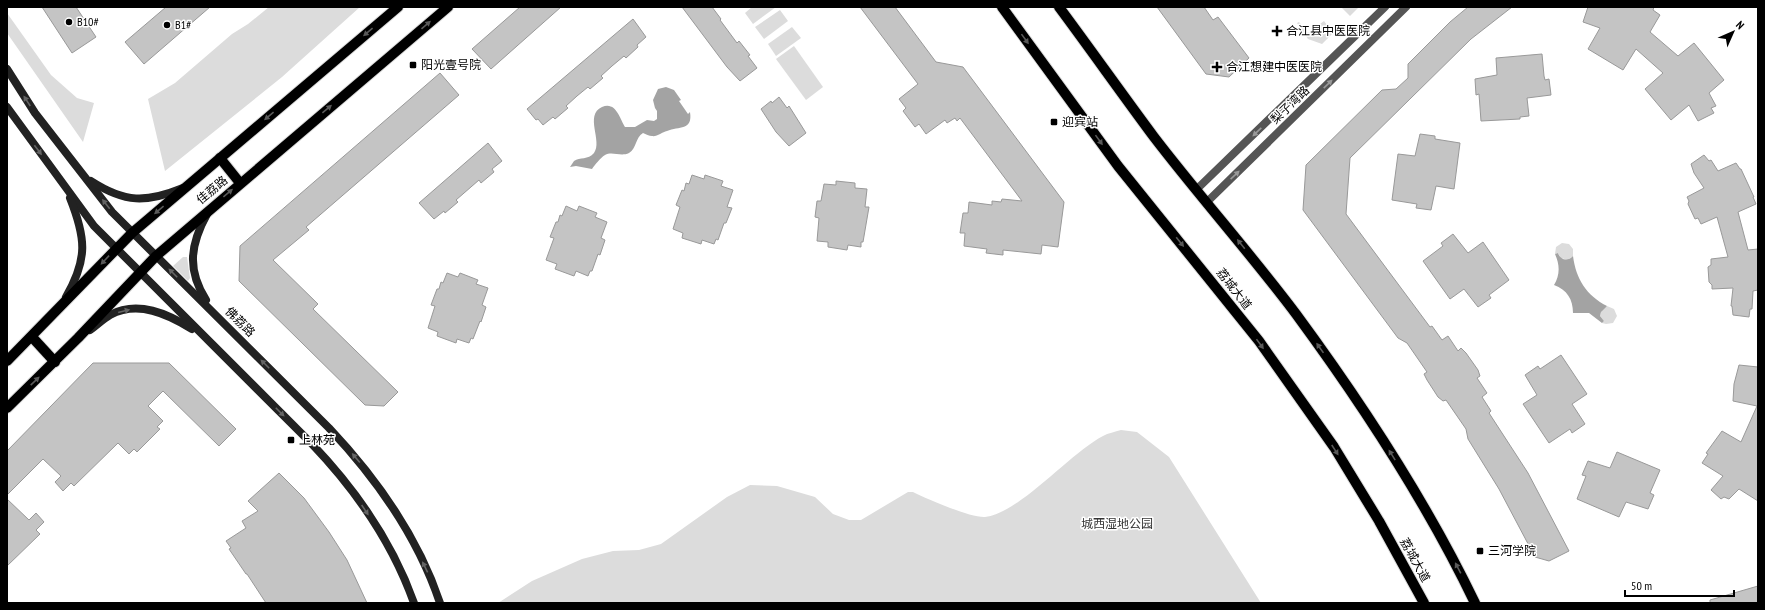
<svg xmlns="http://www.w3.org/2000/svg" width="1765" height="610" font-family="'PT Sans Narrow','Noto Sans SC',sans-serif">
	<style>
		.green { fill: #dcdcdc }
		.water { fill: #a3a3a3 }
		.building { fill: #c4c4c4; stroke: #999 }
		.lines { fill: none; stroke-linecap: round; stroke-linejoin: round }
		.primary-casing { stroke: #dbdbdb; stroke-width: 12 }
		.tertiary { stroke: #555; stroke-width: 8 }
		.secondary { stroke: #222; stroke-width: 8 }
		.primary { stroke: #000; stroke-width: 10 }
		.oneway { fill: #595959 }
		.oneway2 { fill: #999 }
		.oneway3 { fill: #646464 }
		.poi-dot { fill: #000; stroke: #fff; stroke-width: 1.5 }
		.labels { text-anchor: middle; stroke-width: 3; stroke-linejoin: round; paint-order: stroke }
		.poi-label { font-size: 12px; fill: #000; stroke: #fff; text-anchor: start }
		.street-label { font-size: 12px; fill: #000; stroke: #fff }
		.park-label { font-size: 12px; fill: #333; stroke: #fff }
	</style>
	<rect width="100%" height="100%" fill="#fff"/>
	<g class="green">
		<polygon points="269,7 360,7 282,77 165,171 148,99 175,83 232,34 248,24"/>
		<polygon points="752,7 776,7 753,24 745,13"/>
		<polygon points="1343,7 1359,7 1350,16 1342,8"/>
		<polygon points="780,10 788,21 764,39 755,27"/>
		<polygon points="7,13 51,75 77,98 94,103 83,142 7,33"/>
		<polygon points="1324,21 1333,33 1322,44 1308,39 1297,23 1299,22 1308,33"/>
		<polygon points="792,27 801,38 776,56 768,44"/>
		<polygon points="794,46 823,87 806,100 776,59"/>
		<polygon points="1562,243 1569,244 1573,249 1573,256 1568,260 1561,258 1558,253 1555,254 1556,247"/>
		<polygon points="183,257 187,257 190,278 188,281 173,266"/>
		<polygon points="1607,306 1614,309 1617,316 1613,323 1606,324 1602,323 1604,321 1600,316 1602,309"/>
		<path d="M1121,430L1137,432L1169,457L1261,603H498L532,581L582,559L613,551L639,550L661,544L727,497L750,485L777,486L815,497L833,514L849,520H861L908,492H913C927,499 971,518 985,517C1020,513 1070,453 1103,436C1108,433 1115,432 1121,430Z"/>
	</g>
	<g class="water">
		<path d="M666,87L674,90L681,100L679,101L688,114L690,112C693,131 679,126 667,131C662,132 657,137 652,136C649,136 646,134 643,133C635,138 637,148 629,153C621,157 612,151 605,155C600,158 595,165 592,169L576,166L570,167L574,161C580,157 588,160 594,153C603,141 584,115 602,107C616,101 620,119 625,127H635L647,120L654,121L657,119V111L655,108L653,100L658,89Z"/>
		<path d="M1558,253C1560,260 1568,262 1573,256C1576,279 1586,295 1607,306L1601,312L1600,316L1604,321L1602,323L1589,313H1573C1573,299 1567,290 1554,285C1560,275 1560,265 1555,254Z"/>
	</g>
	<g class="building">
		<polygon points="42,7 76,7 96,37 72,53"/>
		<polygon points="166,7 210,7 144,64 125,42"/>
		<polygon points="520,7 561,7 491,69 472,49"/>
		<polygon points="682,7 712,7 721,19 720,20 737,43 739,41 750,55 748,56 757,68 740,81 727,67"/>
		<polygon points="860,7 895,7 936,62 963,67 1064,202 1058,247 1042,245 1041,254 1003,250 1003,255 986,253 987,249 964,246 965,233 960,233 963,213 968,213 969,202 992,205 992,201 1001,202 1002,199 1022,201 960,118 957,121 955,118 947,123 945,120 926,134 919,124 915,127 903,111 906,108 899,99 918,84"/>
		<polygon points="1157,7 1204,7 1213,20 1218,17 1249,58 1229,77 1206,74"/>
		<polygon points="1468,7 1512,7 1471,39 1350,158 1346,214 1430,327 1432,326 1442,340 1448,336 1458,351 1461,348 1466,353 1478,370 1480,376 1477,378 1487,393 1482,397 1491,411 1489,413 1528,473 1569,551 1549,561 1535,557 1499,489 1468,439 1466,429 1446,400 1443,401 1438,397 1427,380 1424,374 1427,372 1407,343 1398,338 1303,210 1306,165 1382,90 1396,89 1408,78 1408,64 1450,22"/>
		<polygon points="1588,7 1654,7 1653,10 1660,15 1650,32 1678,56 1694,43 1724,80 1709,93 1716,106 1711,108 1714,113 1698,121 1689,105 1671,120 1645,89 1663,73 1636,49 1623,70 1588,49 1600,28 1583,22"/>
		<polygon points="633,19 646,37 637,45 638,47 626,58 624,56 612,66 601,76 603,78 590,89 588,87 577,96 566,106 568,108 555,119 553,117 543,125 538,119 536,120 527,109"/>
		<polygon points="1542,54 1544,76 1545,80 1549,79 1551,95 1527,98 1529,116 1520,117 1520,119 1481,121 1479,94 1476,95 1475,79 1497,75 1496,58"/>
		<polygon points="440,73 459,95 306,227 309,230 273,260 318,304 313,309 398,392 384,406 365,405 239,281 240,246"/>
		<polygon points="779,97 787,108 789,106 806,133 789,146 776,132 761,109 771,101 772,103"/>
		<polygon points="1420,134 1435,136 1435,139 1460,143 1454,189 1436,186 1431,210 1416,208 1417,204 1392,200 1398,154 1415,156"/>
		<polygon points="488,143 502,161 492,169 494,172 481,183 479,180 456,200 458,202 445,213 444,211 434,219 419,203"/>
		<polygon points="1704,155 1709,161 1711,160 1718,171 1736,163 1740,169 1741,169 1754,197 1753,197 1756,204 1738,212 1748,250 1758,249 1758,290 1753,291 1752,309 1750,309 1749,317 1733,315 1732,306 1731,306 1733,288 1712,289 1712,285 1709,282 1708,267 1711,265 1711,259 1728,257 1717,217 1701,224 1698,218 1695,219 1688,204 1689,201 1687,197 1704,188 1694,173 1691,164"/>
		<polygon points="692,175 704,179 705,175 723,181 721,186 733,190 727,207 732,208 726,223 724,223 718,240 716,239 714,244 702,240 701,244 682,238 683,233 673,229 680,207 676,205 682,190 684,191 686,183 689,184"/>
		<polygon points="836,181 855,183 855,188 867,189 865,207 869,207 863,242 861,242 861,247 848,245 847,250 828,247 828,242 817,241 819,218 815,217 817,201 821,201 824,184 836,185"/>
		<polygon points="566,206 577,211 579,206 597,213 595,217 607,222 601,238 605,240 600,255 598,254 592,271 590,271 588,276 576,271 574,276 555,269 557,264 546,260 554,238 550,237 556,222 558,222 560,215 562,216"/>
		<polygon points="1453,234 1468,253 1483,242 1509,280 1489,295 1491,298 1478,307 1464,289 1450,299 1423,261 1443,246 1441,243"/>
		<polygon points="447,273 458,277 460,273 478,280 476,284 488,288 482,305 486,307 481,322 480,321 473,339 471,338 469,343 457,339 456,343 437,336 438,332 428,328 435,306 431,305 437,289 439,289 441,282 443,283"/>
		<polygon points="1561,355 1587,394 1572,404 1585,424 1572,433 1570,429 1549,443 1523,404 1537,395 1525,375 1538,366 1540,369"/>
		<polygon points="93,363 169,363 236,429 219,446 163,391 148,406 163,421 157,427 160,429 137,452 134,449 129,454 118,443 74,486 71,483 63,491 55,482 61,476 43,459 7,495 7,451"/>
		<polygon points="1739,365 1758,367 1758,501 1739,489 1729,499 1724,497 1721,499 1711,490 1723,476 1702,463 1708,454 1706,453 1722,431 1741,442 1757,406 1733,401 1734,384"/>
		<polygon points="1617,452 1660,470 1650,493 1654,495 1648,509 1626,502 1619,517 1577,499 1586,476 1582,475 1588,461 1610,468"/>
		<polygon points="279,473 304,498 329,532 347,560 367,603 266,603 247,574 246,574 229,549 231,548 226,541 246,528 242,521 258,511 248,501"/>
		<polygon points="7,499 29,520 36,513 44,522 36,530 40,534 7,566"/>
		<polygon points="1758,586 1758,603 1710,603 1710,600"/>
	</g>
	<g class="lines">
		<g class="primary-casing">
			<g id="primary">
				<polyline points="1002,7 1118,166 1259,341 1334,447 1379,521 1424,603"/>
				<path d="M1059,7C1091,50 1122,94 1154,137C1200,197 1251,254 1296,314C1363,405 1426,501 1475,603"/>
				<polyline points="220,158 240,183"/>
				<polyline points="32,337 55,362"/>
				<polyline points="7,361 132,233 398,7"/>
				<polyline points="7,408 78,338 156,256 448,7"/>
			</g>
		</g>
		<g class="tertiary">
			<polyline points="1197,189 1385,7"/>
			<polyline points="1207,202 1406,7"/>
		</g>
		<g class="secondary">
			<path d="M7,69L35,113L112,212L329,428C377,479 418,537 440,603"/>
			<path d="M7,107L94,226L312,444C355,489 393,544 414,603"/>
			<path d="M91,181C125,203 146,203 183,188"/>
			<path d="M66,297C88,259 86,238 70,198"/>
			<path d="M206,300C187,270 190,245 207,214"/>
			<path d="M90,330C97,325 103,319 110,315C138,300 168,314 192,329"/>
		</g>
		<use href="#primary" class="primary"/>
	</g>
	<defs><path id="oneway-solid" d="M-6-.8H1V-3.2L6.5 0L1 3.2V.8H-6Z"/></defs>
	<g class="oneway">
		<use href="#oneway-solid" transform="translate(426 25) rotate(-41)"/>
		<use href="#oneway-solid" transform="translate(368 32) rotate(140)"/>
		<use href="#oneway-solid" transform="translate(1025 39) rotate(54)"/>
		<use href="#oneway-solid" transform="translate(327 109) rotate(-40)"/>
		<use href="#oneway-solid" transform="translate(269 116) rotate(140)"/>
		<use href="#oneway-solid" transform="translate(1099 140) rotate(54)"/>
		<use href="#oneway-solid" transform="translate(228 193) rotate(-40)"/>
		<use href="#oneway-solid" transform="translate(159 210) rotate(140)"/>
		<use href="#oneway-solid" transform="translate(1180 242) rotate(51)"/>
		<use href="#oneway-solid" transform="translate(1241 244) rotate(-129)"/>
		<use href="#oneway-solid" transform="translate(105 260) rotate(133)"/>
		<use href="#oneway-solid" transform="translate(1260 344) rotate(54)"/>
		<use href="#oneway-solid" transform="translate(1320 348) rotate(-125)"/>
		<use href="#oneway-solid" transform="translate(35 381) rotate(-44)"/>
		<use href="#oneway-solid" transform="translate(1335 450) rotate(57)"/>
		<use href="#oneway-solid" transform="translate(1392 455) rotate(-122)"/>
		<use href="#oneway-solid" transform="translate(1458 568) rotate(-118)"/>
	</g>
	<g class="oneway2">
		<use href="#oneway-solid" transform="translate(1328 84) rotate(-44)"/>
		<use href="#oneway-solid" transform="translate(1257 132) rotate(136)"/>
		<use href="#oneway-solid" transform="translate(1235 175) rotate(-43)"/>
	</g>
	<g class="oneway3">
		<use href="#oneway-solid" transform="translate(27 101) rotate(-123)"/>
		<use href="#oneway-solid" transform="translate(38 150) rotate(53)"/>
		<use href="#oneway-solid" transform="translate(106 204) rotate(-128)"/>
		<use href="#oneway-solid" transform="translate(173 273) rotate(-135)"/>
		<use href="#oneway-solid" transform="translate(124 311) rotate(-14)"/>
		<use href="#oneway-solid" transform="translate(265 364) rotate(-135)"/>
		<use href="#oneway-solid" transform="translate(280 412) rotate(45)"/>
		<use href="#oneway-solid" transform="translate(356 458) rotate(-130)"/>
		<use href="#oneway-solid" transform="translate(365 510) rotate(56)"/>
		<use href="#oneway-solid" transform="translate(425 567) rotate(-116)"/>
	</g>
	<g class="poi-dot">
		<circle cx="69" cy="22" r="4"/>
		<circle cx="167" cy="25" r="4"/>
		<path d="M1275 25h4v4h4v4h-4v4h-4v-4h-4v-4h4z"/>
		<rect x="409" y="61" width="8" height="8" rx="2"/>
		<path d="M1215 61h4v4h4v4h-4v4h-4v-4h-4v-4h4z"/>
		<rect x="1050" y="118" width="8" height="8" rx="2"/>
		<rect x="287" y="436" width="8" height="8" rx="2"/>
		<rect x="1476" y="547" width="8" height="8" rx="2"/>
	</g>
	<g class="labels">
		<g class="poi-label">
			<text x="77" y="26">B10#</text>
			<text x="175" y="29">B1#</text>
			<text x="1286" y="35">合江县中医医院</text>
			<text x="421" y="69">阳光壹号院</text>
			<text x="1226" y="71">合江想建中医医院</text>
			<text x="1062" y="126">迎宾站</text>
			<text x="299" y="444">上林苑</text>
			<text x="1488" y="555">三河学院</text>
		</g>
		<g class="street-label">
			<text transform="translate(1290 105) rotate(-44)" y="4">梨子湾路</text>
			<text transform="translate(212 190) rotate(-40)" y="4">佳荔路</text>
			<text transform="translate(1234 289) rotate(52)" y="4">荔城大道</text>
			<text transform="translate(240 322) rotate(45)" y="4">佛荔路</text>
			<text transform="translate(1415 560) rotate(61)" y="4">荔城大道</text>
		</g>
		<g class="park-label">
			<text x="1117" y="528">城西湿地公园</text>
		</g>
	</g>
	<rect width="1765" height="610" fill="none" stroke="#000000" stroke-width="16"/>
	<g transform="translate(1733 32) rotate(45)" stroke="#ffffff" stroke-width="3" paint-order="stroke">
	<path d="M0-3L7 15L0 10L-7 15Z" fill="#000000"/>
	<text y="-6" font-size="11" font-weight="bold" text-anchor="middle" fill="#000000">N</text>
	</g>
	<path d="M1625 590v6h109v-6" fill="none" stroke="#000000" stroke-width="2"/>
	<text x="1631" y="590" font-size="12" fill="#000000" stroke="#ffffff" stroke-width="3" paint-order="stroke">50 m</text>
</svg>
